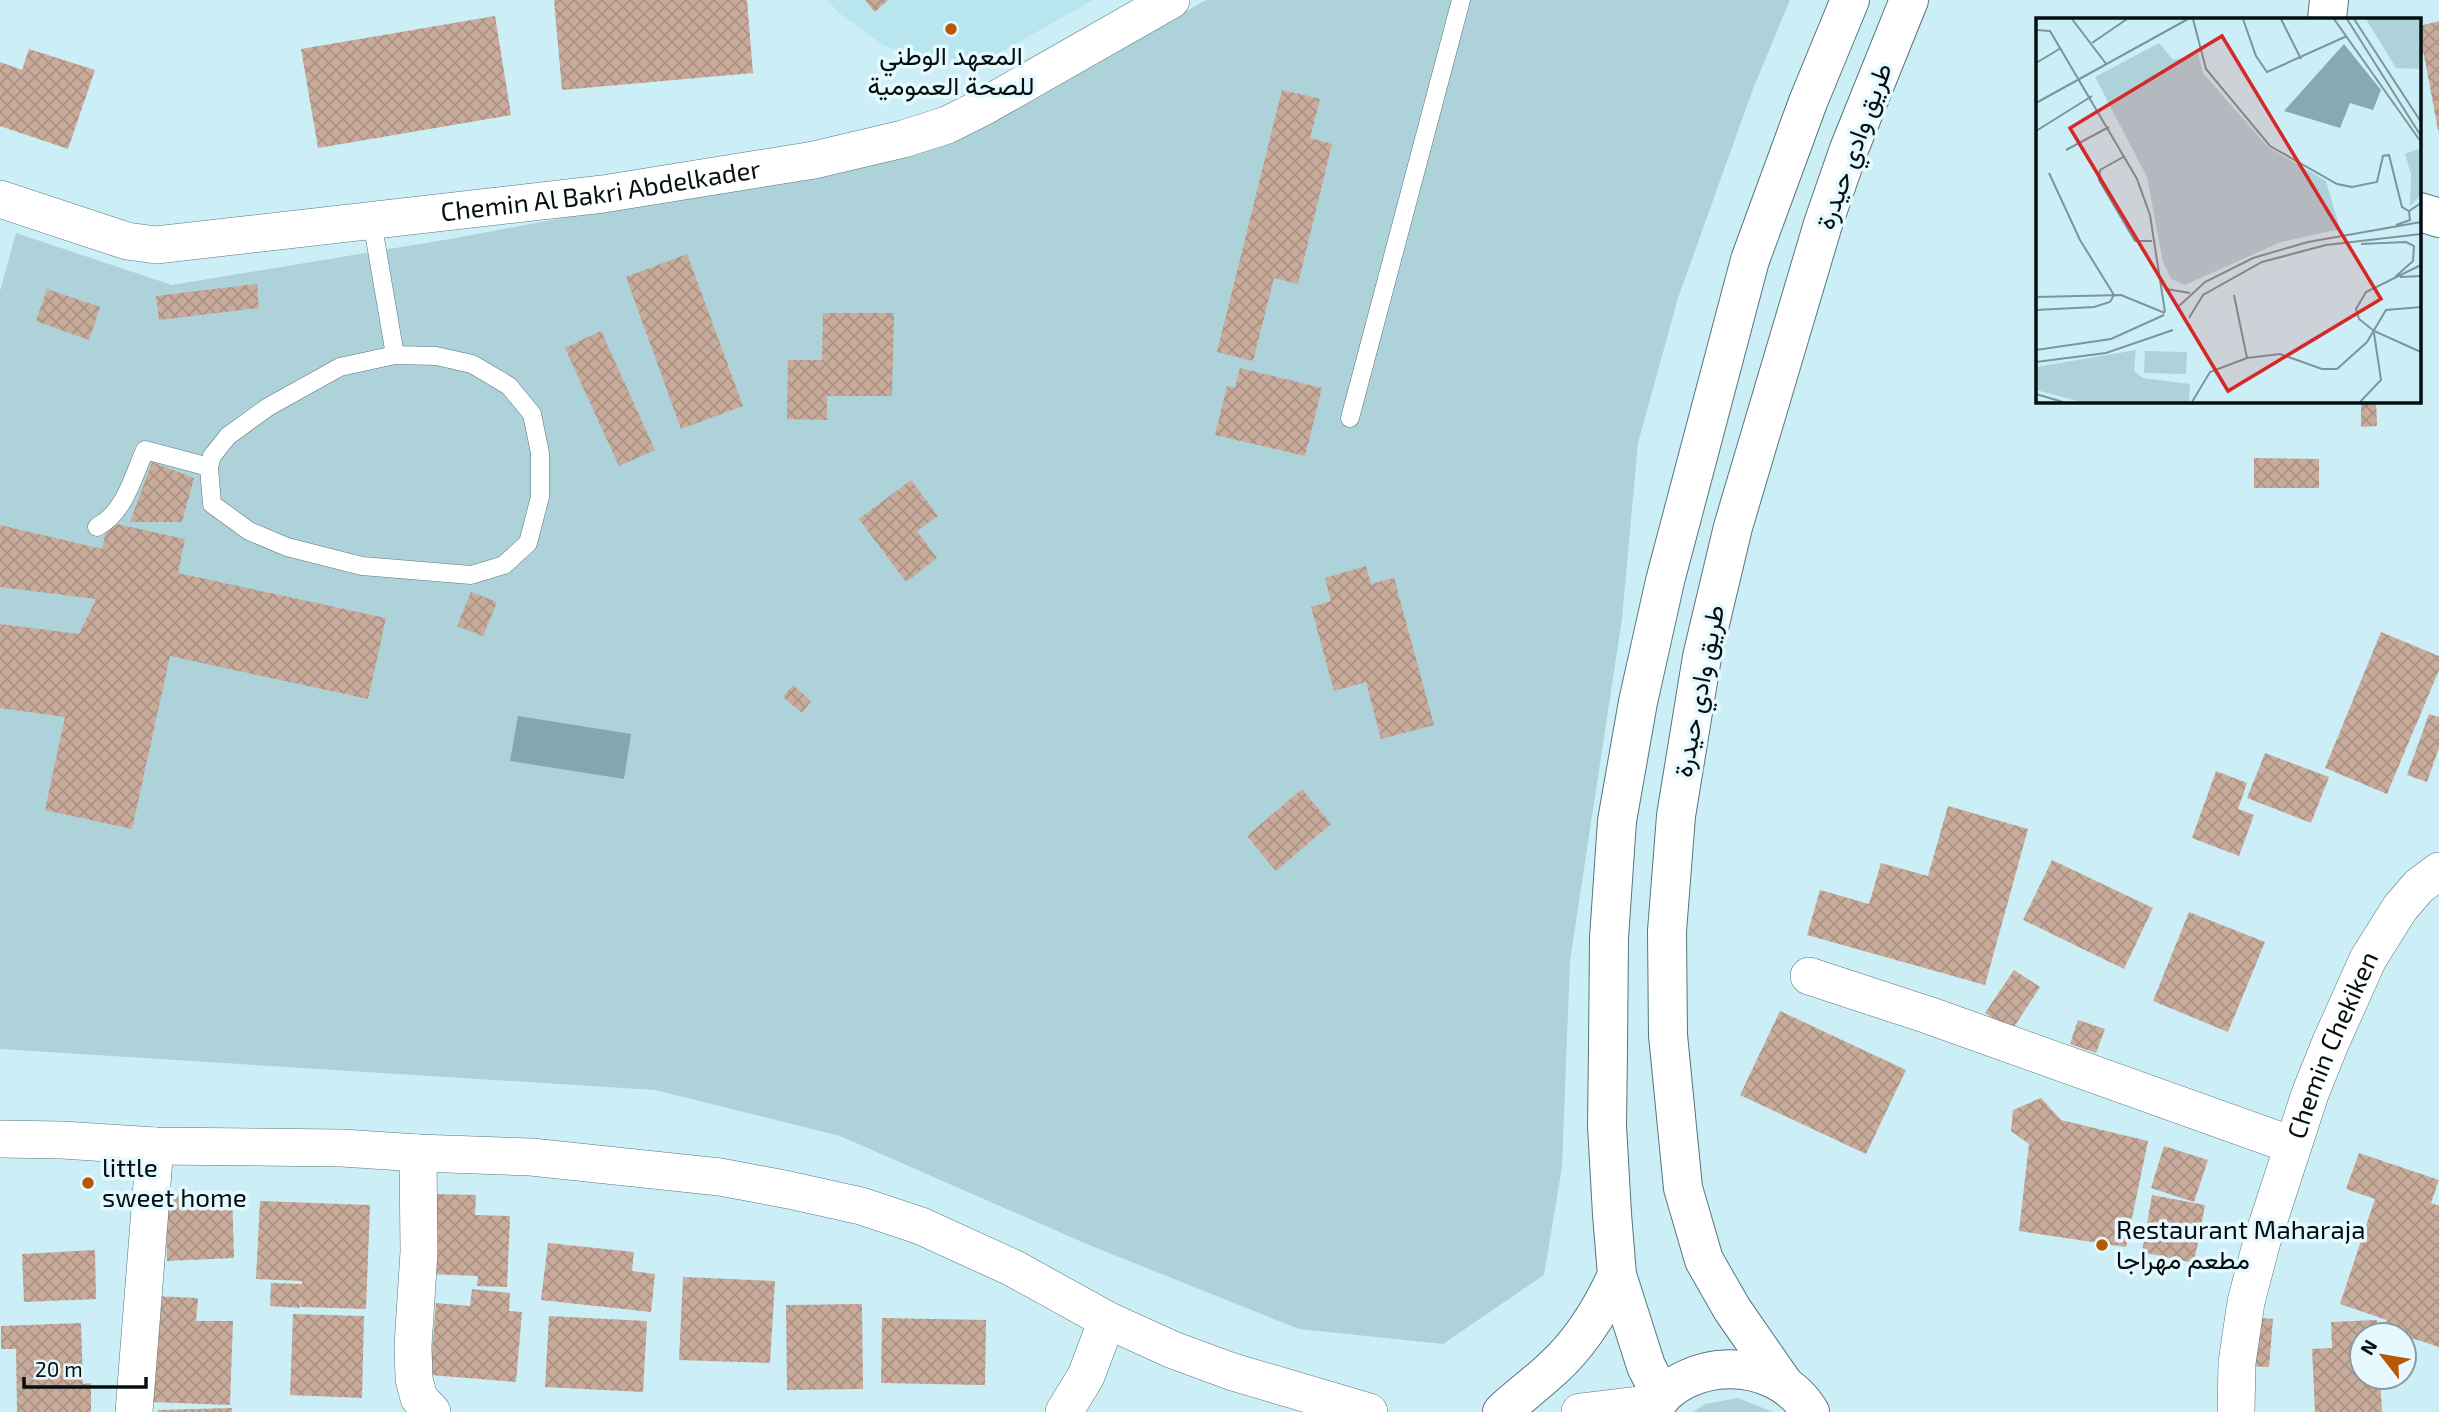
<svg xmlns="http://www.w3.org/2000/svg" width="2439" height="1412" font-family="'Exo 2',Vazirmatn,sans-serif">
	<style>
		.built { fill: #b9e5ef }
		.green { fill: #aed2da }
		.water { fill: #83a7af }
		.building { fill: url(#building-cross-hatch) }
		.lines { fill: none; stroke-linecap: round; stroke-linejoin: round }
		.service-casing { stroke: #57767d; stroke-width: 19 }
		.minor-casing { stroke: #57767d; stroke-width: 38 }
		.tertiary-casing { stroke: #57767d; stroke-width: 40 }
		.secondary-casing { stroke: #57767d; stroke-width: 40 }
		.service { stroke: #fff; stroke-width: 18 }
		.minor { stroke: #fff; stroke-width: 37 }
		.tertiary { stroke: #fff; stroke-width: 38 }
		.secondary { stroke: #fff; stroke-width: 38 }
		.poi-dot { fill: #b65902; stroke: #e5f9fe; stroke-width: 2.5 }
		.labels { text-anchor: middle; stroke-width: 7; stroke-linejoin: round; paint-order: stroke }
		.poi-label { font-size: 26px; fill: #040f12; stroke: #e5f9fe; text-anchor: start }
		.street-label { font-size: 26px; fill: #040f12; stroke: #e5f9fe }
		.inset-road { fill: none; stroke: #7c959b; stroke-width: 2 }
		.view { fill: #d62828; fill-opacity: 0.15; stroke: #d62828; stroke-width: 3.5 }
		.inset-edge { fill: none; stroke: #040f12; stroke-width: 3.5 }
	</style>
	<defs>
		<pattern id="building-cross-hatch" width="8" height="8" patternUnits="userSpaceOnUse" patternTransform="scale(1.75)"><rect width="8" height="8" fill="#c8ab9a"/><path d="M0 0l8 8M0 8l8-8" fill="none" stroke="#aa9284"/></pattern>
	</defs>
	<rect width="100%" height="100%" fill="#cceff7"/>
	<polygon class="built" points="827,0 1093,0 996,55 944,67 883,45 839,13"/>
	<g class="green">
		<polygon points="1206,0 1790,0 1753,89 1678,298 1638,443 1622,619 1570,961 1562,1167 1544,1275 1443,1344 1299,1329 1089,1245 840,1136 655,1090 0,1049 0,291 16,233 172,285 456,238 944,146"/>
		<polygon points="1738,1398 1773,1412 1693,1412 1705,1404"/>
	</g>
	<polygon class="water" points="518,716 631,734 624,779 510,761"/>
	<g class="building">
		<polygon points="554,0 747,0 753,73 562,90"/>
		<polygon points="865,0 888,0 875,12"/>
		<polygon points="495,16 511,115 318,148 301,49"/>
		<polygon points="2439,21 2439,130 2438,130 2424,55 2420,48 2420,26"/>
		<polygon points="29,49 95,70 68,149 0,126 0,62 22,70"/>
		<polygon points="1282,90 1320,99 1310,138 1332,144 1298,284 1274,278 1253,361 1217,352"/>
		<polygon points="687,254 743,406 681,429 626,277"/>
		<polygon points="257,284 259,308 159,320 156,296"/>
		<polygon points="47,289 100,307 89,340 36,321"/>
		<polygon points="823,313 894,313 892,396 827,396 827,420 787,419 788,360 822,360"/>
		<polygon points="601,331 655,450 619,466 565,348"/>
		<polygon points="1240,368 1322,388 1305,456 1215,435 1227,386 1235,388"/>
		<polygon points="2361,401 2376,401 2377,426 2361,427"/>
		<polygon points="2254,458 2319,459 2319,488 2254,488"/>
		<polygon points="152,462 194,478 182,522 130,522"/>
		<polygon points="911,480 938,516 917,531 937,558 906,582 859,519"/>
		<polygon points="108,522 185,539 178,573 386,618 368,699 170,656 132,829 45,810 65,717 0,708 0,624 79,634 96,599 0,587 0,525 102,549"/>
		<polygon points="1366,566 1371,584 1394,578 1434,725 1381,739 1366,682 1334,691 1311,607 1331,601 1325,578"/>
		<polygon points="471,592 497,602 483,636 457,626"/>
		<polygon points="2381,632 2439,656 2439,670 2387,794 2325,768"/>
		<polygon points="793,685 811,701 802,713 783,697"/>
		<polygon points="2429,714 2439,717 2439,748 2427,782 2407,775"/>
		<polygon points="2265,753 2329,777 2311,823 2247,798"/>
		<polygon points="2216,771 2247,783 2238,809 2254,815 2239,856 2192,838"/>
		<polygon points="1302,789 1331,824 1276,871 1247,836"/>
		<polygon points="1948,806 2028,829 1985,985 1807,935 1820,890 1869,904 1881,863 1928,876"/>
		<polygon points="2052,860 2153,908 2124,969 2023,920"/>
		<polygon points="2189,912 2265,942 2228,1032 2153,1001"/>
		<polygon points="2014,970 2040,987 2012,1030 1985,1013"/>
		<polygon points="1780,1011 1906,1070 1866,1154 1740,1095"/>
		<polygon points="2078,1020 2105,1029 2096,1053 2070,1044"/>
		<polygon points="2041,1098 2061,1120 2148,1141 2126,1247 2019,1231 2029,1144 2011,1131 2013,1110"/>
		<polygon points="2164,1146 2208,1160 2194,1202 2151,1188"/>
		<polygon points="2359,1153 2439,1180 2431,1203 2439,1206 2439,1347 2384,1329 2387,1320 2340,1304 2375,1199 2346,1189"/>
		<polygon points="232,1193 234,1258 167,1261 165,1196"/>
		<polygon points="433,1194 476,1195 475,1215 510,1216 507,1287 477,1286 478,1276 429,1274"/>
		<polygon points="2152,1195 2205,1205 2194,1263 2142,1252"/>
		<polygon points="260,1201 370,1205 366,1309 301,1307 301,1298 300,1308 270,1306 271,1283 302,1284 302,1281 256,1279"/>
		<polygon points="548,1243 634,1252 632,1271 655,1274 651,1312 541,1300"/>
		<polygon points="95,1250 96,1299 24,1302 22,1254"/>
		<polygon points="683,1277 775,1281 770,1363 679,1360"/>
		<polygon points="472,1289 510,1293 509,1311 522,1312 516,1382 430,1375 436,1303 470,1306"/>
		<polygon points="154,1296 198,1298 196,1321 233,1321 230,1405 151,1402"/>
		<polygon points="862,1304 863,1389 787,1390 786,1305"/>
		<polygon points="293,1314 364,1316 362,1398 290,1395"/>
		<polygon points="549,1316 647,1321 643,1392 545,1387"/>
		<polygon points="2251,1317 2273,1319 2269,1367 2247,1366"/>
		<polygon points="882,1318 986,1320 985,1385 881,1383"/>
		<polygon points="2377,1320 2378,1335 2362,1335 2362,1377 2380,1377 2382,1412 2315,1412 2312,1349 2332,1348 2331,1322"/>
		<polygon points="81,1323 83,1384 91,1383 91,1412 17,1412 16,1349 1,1349 1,1326"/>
		<polygon points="232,1408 232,1412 158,1412 158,1410"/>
	</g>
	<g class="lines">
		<g class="service-casing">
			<g id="service">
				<polyline points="372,221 395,355"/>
				<polygon points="395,355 436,356 472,364 509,386 532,414 540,453 540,497 528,543 504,565 471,575 362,566 287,547 249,531 212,504 209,467 212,456 228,436 268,407 340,367"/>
				<polyline points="1350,418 1461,0"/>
				<path d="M97,527C125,512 133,477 145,450L209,467"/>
			</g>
		</g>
		<g class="minor-casing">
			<g id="minor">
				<path id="s1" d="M0,199L127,241L156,245L603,194L814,160L903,139L947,125L983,107L1171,0"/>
				<polyline points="1809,976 1928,1015 2292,1145"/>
				<polyline points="0,1139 62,1140 155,1146 342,1148 418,1153 531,1157 720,1177 789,1190 861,1206 921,1226 1013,1268 1107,1320 1173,1350 1233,1372 1369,1412"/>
				<polyline points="418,1153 419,1252 413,1346 414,1379 419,1398 432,1412"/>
				<polyline points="134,1412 155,1146"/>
				<polyline points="1064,1412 1086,1376 1107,1320"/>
				<polyline points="1580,1412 1655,1403"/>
				<path id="s2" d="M2236,1412L2237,1363L2246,1302L2262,1241L2310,1094L2330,1044L2368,959L2400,908L2419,886L2439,871"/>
			</g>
		</g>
		<g class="tertiary-casing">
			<g id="tertiary">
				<polyline points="2327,19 2329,0"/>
				<polyline points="2420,212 2439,218"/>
			</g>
		</g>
		<g class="secondary-casing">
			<g id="secondary">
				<polyline points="1784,1384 1732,1309 1704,1260 1683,1188 1668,1035 1667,931 1676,816 1702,657 1733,527 1823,224 1849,149 1909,0"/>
				<polyline points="1662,1397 1646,1366 1617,1275 1612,1214 1607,1126 1608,1048 1609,938 1617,821 1638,702 1665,581 1750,260 1808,102 1850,0"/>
				<path d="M1502,1412C1518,1397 1536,1384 1552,1369C1581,1343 1601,1310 1617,1275"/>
				<path d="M1650,1412C1684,1355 1776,1355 1810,1412"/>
			</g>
		</g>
		<use href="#service" class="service"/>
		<use href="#minor" class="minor"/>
		<use href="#tertiary" class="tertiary"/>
		<use href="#secondary" class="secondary"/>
	</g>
	<g class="poi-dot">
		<circle cx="951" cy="29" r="7"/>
		<circle cx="88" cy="1183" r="7"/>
		<circle cx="2102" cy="1245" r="7"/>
	</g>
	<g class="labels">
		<g class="poi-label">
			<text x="951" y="65" text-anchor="middle">المعهد الوطني<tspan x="951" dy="30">للصحة العمومية</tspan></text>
			<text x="102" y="1177">little<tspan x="102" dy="30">sweet home</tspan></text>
			<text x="2116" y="1239">Restaurant Maharaja<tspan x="2116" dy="30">مطعم مهراجا</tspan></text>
		</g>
		<g class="street-label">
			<text transform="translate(1854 146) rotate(-70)" y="9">طريق وادي حيدرة</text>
			<text dy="9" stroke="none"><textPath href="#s1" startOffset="611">Chemin Al Bakri Abdelkader</textPath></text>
			<text transform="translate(1699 691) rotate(-79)" y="9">طريق وادي حيدرة</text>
			<text dy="9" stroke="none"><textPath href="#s2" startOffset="382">Chemin Chekiken</textPath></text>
		</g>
	</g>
	<g transform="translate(2036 18)">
		<rect width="385" height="385" fill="#cceff7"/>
		<path d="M330,1H385V51L360,50ZM123,25L137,42L162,35L167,55L232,129L290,163L304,211L245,224L149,267L135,261L127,244L111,159L59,59ZM100,332L98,353L107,360L154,366L153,384H45L0,372V349ZM109,333L151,334L150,356L108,355Z" fill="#aed2da"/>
		<path d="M308,26L345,72L337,92L314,85L304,110L248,93Z" fill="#85aab2"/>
		<path d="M385,130V177L374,188L375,156L369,136Z" fill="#aed2da"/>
		<path class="inset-road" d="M36,1L71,47M157,1L170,51L234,128L301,166L316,169L341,164L347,138L353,137L366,189L373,193L385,185M207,1L220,38L231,54L311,18M245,1L265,41M298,1L385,124M311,1L385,118M318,1L385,104M0,12L14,13L101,161L114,197L129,294M56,25L91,1M0,45L25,30M0,85L152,1M0,113L56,78M30,132L73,109M89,138L64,152L63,162L99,223H116M13,155L44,222L78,277M360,207L374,202L373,193M325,226L370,224L378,228L377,243L359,259M385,247L330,274L320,291L323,301L338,313L385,334M364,259L385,258M129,270L142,288M130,271L154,275M198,277L211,340M0,279L85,277L129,295M143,288L169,264L217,240L272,224L385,204M0,292L58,289L74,284L78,277M153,300L167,277L226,244L290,227L385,216M0,332L75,321L128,297M0,344L70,335L137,312M0,376L27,384M156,384L174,354L211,340L244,336L286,351H301L331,324L350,292L385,289M324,384L345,362L338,315"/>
		<path class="view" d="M186,18L345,281L192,373L34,110Z"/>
		<rect width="385" height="385" class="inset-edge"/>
	</g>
	<g transform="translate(2383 1356) rotate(301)"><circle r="33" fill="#e5f9fe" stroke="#8b9ba0" stroke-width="2"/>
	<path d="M0-5L12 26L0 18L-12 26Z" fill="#b65902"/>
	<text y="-10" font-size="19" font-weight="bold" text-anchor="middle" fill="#040f12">N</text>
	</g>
	<path d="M24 1377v10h122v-10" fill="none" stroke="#040f12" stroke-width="3.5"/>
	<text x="35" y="1377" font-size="21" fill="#040f12" stroke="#e5f9fe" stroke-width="5" paint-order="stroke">20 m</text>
</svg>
